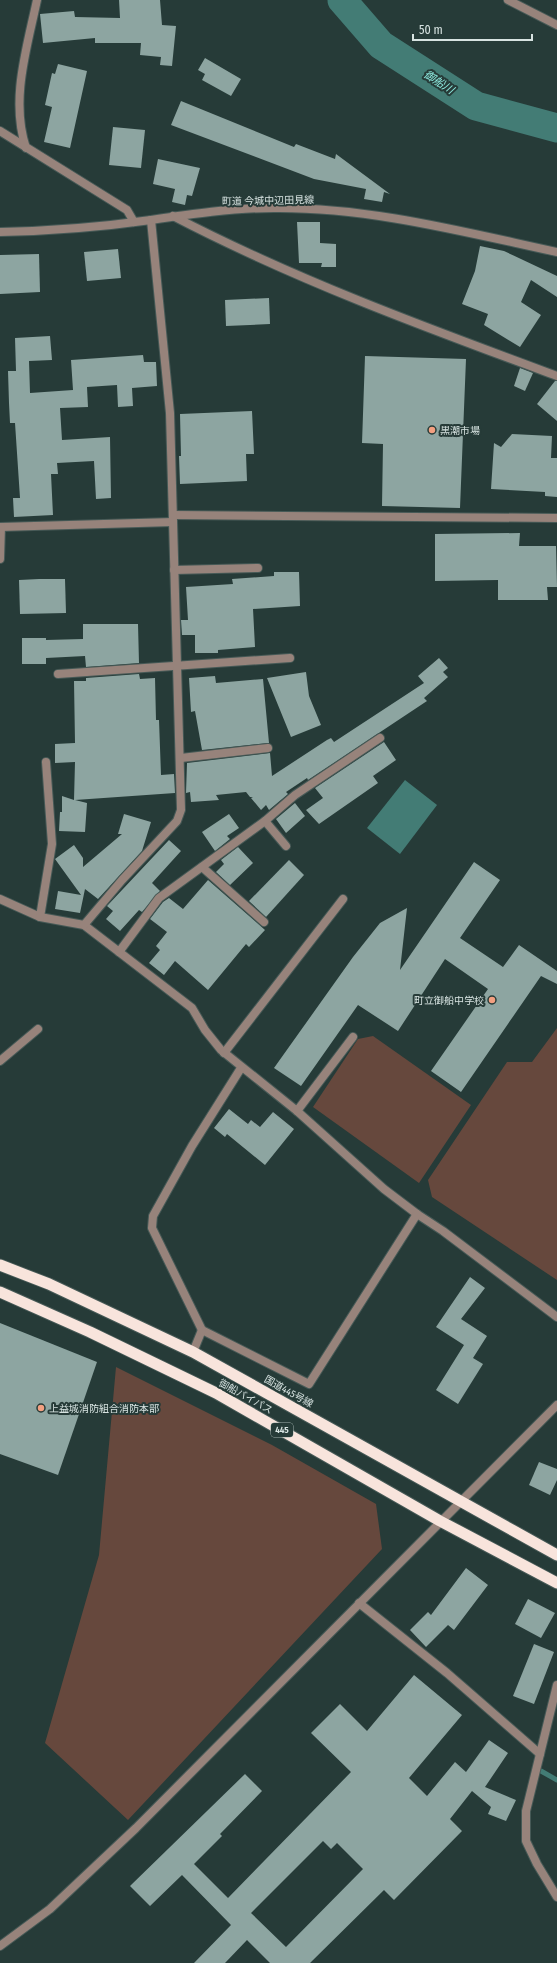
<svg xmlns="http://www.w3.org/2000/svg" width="557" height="1963" font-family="'Fira Sans Condensed','Noto Sans JP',sans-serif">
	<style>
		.green { fill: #66483d }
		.water { fill: #437c75 }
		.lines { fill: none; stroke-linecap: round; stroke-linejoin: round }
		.stream { stroke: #437c75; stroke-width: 5 }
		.river { stroke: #437c75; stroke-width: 29 }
		.building { fill: #8da5a1; fill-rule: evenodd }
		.minor-casing { stroke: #465956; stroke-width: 10 }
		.tertiary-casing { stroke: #465956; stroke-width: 10 }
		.trunk-casing { stroke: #465956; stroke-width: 13 }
		.minor { stroke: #97837b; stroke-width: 8 }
		.tertiary { stroke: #97837b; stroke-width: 8 }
		.trunk { stroke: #f8e4dc; stroke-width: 11 }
		.poi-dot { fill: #f3a081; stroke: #263b38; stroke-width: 1.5 }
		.labels { text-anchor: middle; stroke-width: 4; stroke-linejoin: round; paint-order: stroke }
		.shield { fill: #263b38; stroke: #a2b1ae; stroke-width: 1 }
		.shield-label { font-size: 9px; font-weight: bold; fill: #d7e3e1 }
		.street-label { font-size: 10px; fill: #d7e3e1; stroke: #263b38 }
		.poi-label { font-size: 10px; fill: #d7e3e1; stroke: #263b38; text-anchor: start }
		.water-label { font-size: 11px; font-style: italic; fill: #8eebe0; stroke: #263b38 }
	</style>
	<rect width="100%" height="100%" fill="#263b38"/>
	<g class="green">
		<polygon points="557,1028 557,1280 432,1197 428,1180 507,1062 532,1062"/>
		<polygon points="373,1036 471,1105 419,1183 313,1107 358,1039"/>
		<polygon points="116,1367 272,1445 376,1504 382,1549 128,1820 45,1743 99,1555"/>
	</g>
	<polygon class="water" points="405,780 437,805 400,854 367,828"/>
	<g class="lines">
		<polyline class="stream" points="541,1771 557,1780"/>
		<polyline class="river" points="342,0 381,45 476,106 557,128"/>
	</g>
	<g class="building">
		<polygon points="119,0 160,0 162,25 176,26 172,66 160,65 161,57 140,55 141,43 95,43 95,38 43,43 40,14 74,11 75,17 120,18"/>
		<polygon points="205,58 241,79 231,96 202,80 205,74 198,70"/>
		<polygon points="58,64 87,71 70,148 44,142 52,107 45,105 52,73 55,74"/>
		<polygon points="181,101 294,147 296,144 335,159 336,154 390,194 384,192 382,202 364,199 366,189 314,179 171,125"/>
		<polygon points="113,127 145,130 141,168 109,165"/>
		<polygon points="158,159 200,168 192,196 187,195 185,205 172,202 175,189 153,184"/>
		<polygon points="297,222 320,222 320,243 336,244 336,267 321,267 322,263 299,263"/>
		<polygon points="480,246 504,251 557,276 557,297 531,280 521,302 541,315 520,347 484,325 488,314 462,304 475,271"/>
		<polygon points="118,249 121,278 87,281 84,252"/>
		<polygon points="39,254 40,292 0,294 0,255"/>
		<polygon points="269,298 270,324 226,326 225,300"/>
		<polygon points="50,336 52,360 29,361 30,393 73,390 71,360 143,355 144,362 156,362 157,386 132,388 133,406 118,407 117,385 87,387 88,407 60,408 62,440 110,437 111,498 96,499 94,461 57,463 58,474 51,474 53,515 14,517 13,498 20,498 15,423 10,423 9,403 8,371 16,371 15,338"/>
		<polygon points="365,356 466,359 460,508 382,506 383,444 362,443"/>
		<polygon points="520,368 533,373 525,391 514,386"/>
		<polygon points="555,381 557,381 557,421 537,404"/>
		<polygon points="252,411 254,454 246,454 247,481 180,484 179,456 181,456 180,414"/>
		<polygon points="512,434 552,436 551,458 557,458 557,497 545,496 545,492 491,489 494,443 501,447"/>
		<polygon points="520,533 519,546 556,546 557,587 547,587 548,600 498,600 498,580 435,581 435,534"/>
		<polygon points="274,572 299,572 300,606 253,609 255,647 218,650 218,653 195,653 195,635 182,635 181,620 188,620 186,587 233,584 232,579 274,576"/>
		<polygon points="39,579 65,579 66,613 20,614 19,580"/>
		<polygon points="83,624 138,624 139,663 86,667 85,656 46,658 46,664 22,664 22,638 46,638 46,640 83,639"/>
		<polygon points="439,658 448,668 443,672 448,677 424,698 427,701 308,780 307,778 286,792 288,794 269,810 266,805 261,810 251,798 253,797 250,797 246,792 216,795 219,800 191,802 190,792 186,793 187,763 270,753 272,776 327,740 331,738 334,742 424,683 418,676"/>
		<polygon points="306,672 309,696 321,725 291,737 267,678"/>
		<polygon points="139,674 140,679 155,678 156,720 159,720 161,775 174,774 175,793 75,800 87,803 85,832 59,831 60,812 62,812 62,796 74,800 75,762 55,763 55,744 75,743 74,681 86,681 86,678"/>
		<polygon points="215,676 216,683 263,679 269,743 202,750 195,711 191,712 189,678"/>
		<polygon points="384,742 396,760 373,776 378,783 319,824 306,810 323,798 315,788"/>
		<polygon points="295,803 305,816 286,833 276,819"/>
		<polygon points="124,814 151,822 142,851 98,899 85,889 80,913 55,909 58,891 81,895 55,859 74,845 83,858 83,867 122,834 118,834"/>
		<polygon points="229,814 239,828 227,836 230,839 215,851 202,832"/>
		<polygon points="169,840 181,851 152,883 160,891 142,912 139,910 120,931 106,919 113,911 107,906"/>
		<polygon points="238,847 253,863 230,885 216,872 224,864 221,860"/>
		<polygon points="289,860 304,875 266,917 249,901"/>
		<polygon points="474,862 500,880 460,938 503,967 519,945 557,971 557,984 541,976 461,1092 431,1071 488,989 445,959 398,1031 358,1005 301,1086 274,1068 353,957 380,923 407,908 400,970"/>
		<polygon points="208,880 265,930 249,947 246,944 208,990 175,961 164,975 149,963 160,950 156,946 167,932 150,919 163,902 169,898 183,909"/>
		<polygon points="229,1109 248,1124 251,1120 260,1127 273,1112 294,1129 265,1165 227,1134 225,1137 214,1128"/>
		<polygon points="470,1277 485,1288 461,1319 487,1336 473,1358 483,1364 458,1404 436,1390 464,1345 436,1327"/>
		<polygon points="0,1323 97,1362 58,1475 0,1454"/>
		<polygon points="539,1462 557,1469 557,1480 550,1495 529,1485"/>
		<polygon points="466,1568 488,1585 454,1630 448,1625 426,1647 410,1630 428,1612 431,1615"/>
		<polygon points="528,1599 555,1613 541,1638 515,1624"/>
		<polygon points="534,1644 554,1652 534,1704 513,1696"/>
		<path d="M414,1675L462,1715L409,1778L427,1796L455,1762L466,1772L489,1740L508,1753L485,1787L516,1800L506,1821L488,1814L491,1807L472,1791L450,1819L462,1831L394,1900L384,1890L310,1963H270L247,1940L225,1963H194L231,1925L182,1875L150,1906L130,1886L245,1774L262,1791L220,1834L222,1836L194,1864L228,1898L351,1772L311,1733L340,1704L367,1731ZM323,1841L331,1849L337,1843L363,1869L286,1947L251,1913Z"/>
	</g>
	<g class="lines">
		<g class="minor-casing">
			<g id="minor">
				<polyline points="508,0 557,25"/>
				<polyline points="0,131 127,210 134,222"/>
				<path d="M26,148C10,100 27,48 37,0"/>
				<polyline points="173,515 557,518"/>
				<polyline points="0,527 173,522"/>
				<polyline points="0,559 1,527"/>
				<polyline points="174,570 258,568"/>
				<polyline points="58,674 290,658"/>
				<polyline points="181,758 268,748"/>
				<polyline points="265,821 286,846"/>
				<polyline points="202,867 264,922"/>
				<polyline points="0,899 40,917 84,925 192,1008 205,1030 221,1050 297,1111 384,1189 417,1214 443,1231 557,1317"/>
				<polyline points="40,917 52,844 46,762"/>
				<polyline points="84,925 122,880 177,821 181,810 170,413 151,220"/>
				<polyline points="119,952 159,898 265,821 295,795 380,738"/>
				<polyline points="224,1053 343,899"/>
				<polyline points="0,1061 38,1029"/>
				<polyline points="241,1068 192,1146 153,1216 152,1228 202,1330 309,1384 417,1214"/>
				<polyline points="297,1111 353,1037"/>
				<polyline points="193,1352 202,1330"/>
				<polyline points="359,1603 447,1673 540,1754"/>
				<polyline points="557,1685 526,1811 526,1841 537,1864 557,1897"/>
			</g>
		</g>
		<g class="tertiary-casing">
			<g id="tertiary">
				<path d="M173,216C296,280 427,328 557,376"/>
				<path d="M0,232C50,231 101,227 151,220C191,214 232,208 274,208C369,207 464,232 557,252"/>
				<polyline points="0,1946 50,1909 136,1828 557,1405"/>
			</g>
		</g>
		<g class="trunk-casing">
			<g id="trunk">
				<polyline points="0,1265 49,1284 193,1352 557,1555"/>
				<polyline points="0,1292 90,1332 216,1393 440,1521 557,1583"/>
			</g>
		</g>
		<use href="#minor" class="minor"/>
		<use href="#tertiary" class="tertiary"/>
		<use href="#trunk" class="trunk"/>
	</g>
	<g class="poi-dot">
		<circle cx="432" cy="430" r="4"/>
		<circle cx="492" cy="1000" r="4"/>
		<circle cx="41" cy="1408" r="4"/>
	</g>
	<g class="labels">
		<rect class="shield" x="271" y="1423" width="22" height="14" rx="3"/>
		<g class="shield-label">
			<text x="282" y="1433">445</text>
		</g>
		<g class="street-label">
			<text transform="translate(268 200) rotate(-1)" y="4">町道 今城中辺田見線</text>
			<text transform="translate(289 1391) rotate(29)" y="4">国道445号線</text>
			<text transform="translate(246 1396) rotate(29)" y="4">御船バイパス</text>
		</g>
		<g class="poi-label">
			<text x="440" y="434">黒潮市場</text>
			<text x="484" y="1004" text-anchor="end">町立御船中学校</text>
			<text x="49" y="1412">上益城消防組合消防本部</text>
		</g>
		<g class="water-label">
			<text transform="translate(439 82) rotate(33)" y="4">御船川</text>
		</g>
	</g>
	<path d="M413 34v6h119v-6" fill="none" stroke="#d7e3e1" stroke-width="2"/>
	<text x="419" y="34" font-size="12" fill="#d7e3e1" stroke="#263b38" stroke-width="3" paint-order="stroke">50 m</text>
</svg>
